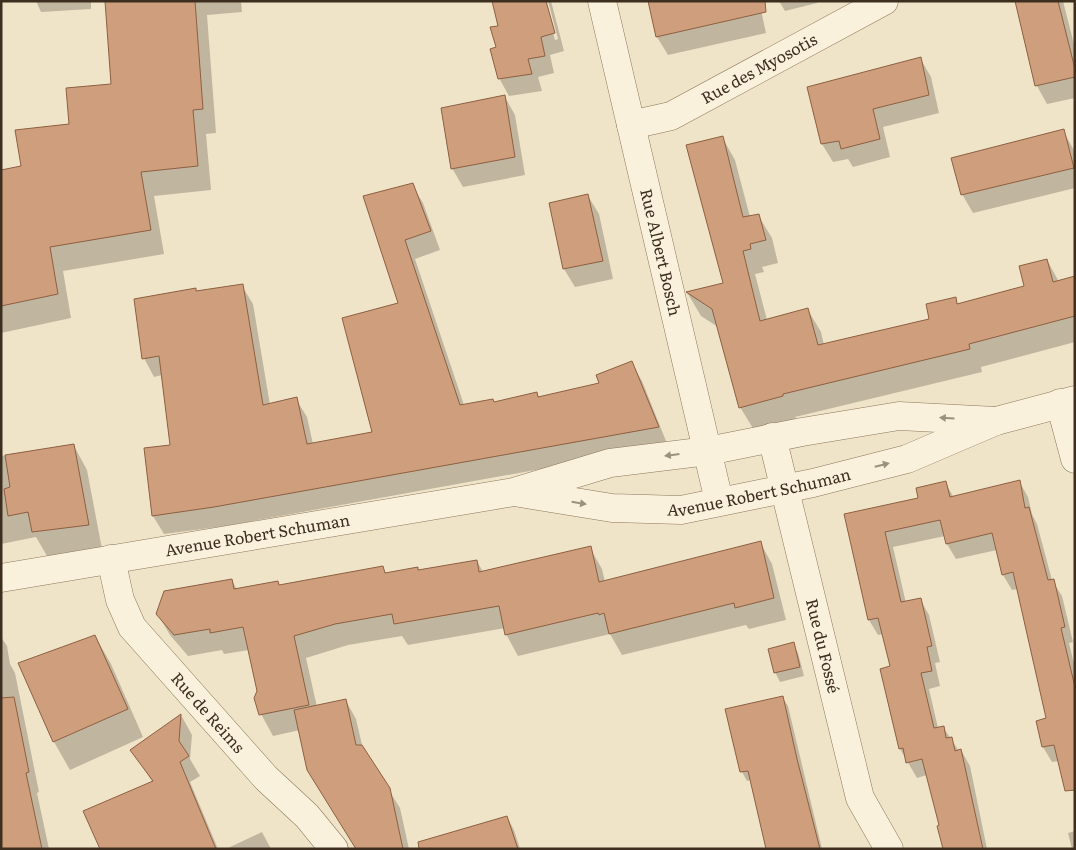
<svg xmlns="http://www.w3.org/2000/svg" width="1076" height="850" font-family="Literata,serif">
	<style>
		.shadow { fill: #0003 }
		.building { fill: #cf9f7d; stroke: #8d5f41 }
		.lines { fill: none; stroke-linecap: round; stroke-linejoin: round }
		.street-casing { stroke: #8d765c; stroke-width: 29 }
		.street { stroke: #faf1dc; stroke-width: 28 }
		.oneway { fill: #9c907e }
		.labels { text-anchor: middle; stroke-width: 5; stroke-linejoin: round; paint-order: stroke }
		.street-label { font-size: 16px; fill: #3d2e20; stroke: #f7eed8 }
	</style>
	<rect width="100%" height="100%" fill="#f0e4c8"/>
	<g class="shadow">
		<polygon points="36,1 91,1 91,9 41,12"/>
		<polygon points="106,1 241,1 242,12 207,15 216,133 206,134 211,190 154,196 164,254 63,271 71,318 1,333 1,172 22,167 113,85"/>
		<polygon points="545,1 555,40 558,39 548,1 551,1 564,51 550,55 554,73 538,77 542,91 509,96 499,78 497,48 500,27"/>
		<polygon points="649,1 759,1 766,33 668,55 657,37"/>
		<polygon points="779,1 817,1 817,3 785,11"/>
		<polygon points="1016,1 1063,1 1075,48 1075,98 1047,104 1037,86"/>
		<polygon points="920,58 931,77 939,113 883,127 890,157 853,167 848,159 833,162 822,144"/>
		<polygon points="505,97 515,115 525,175 463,187 452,168"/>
		<polygon points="1063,131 1075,152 1075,188 973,213 962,194"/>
		<polygon points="722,137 735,160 750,217 758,215 772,238 778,263 762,267 764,272 755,274 767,320 808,310 821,332 824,345 931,320 955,299 958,304 1026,287 1047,260 1059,282 1075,278 1075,342 981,367 982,372 795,417 796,419 754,430 740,407 718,327 701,316 688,294 724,284"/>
		<polygon points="412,185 423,203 440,250 415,259 464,405 494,403 536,393 539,398 601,384 631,362 642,381 668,446 225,526 164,534 153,516 171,446 162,375 154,377 144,358 195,289 197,292 242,286 253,304 270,405 296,399 307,417 313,444 374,433 400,304 365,197"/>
		<polygon points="588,196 599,214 613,279 575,287 564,269 550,204"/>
		<polygon points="74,446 87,470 102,549 47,556 36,537 1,544 1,456"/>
		<polygon points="1019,481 1028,497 1032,514 1037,524 1052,580 1062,596 1073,642 1069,643 1075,668 1075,798 1069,773 1060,761 1052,762 1043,747 1048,719 1018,589 1012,590 1003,575 997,550 956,559 947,544 945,536 893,547 906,603 920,599 929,615 940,662 935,663 940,686 929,689 938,728 943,727 959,751 961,750 970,766 987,849 944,849 940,826 927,775 917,778 900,749 892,667 883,634 878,635 869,620 846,515 920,499 945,482 954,498"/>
		<polygon points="760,542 772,564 786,620 749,629 746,625 622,655 610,634 518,656 506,634 505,628 408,645 402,636 348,645 306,658 317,707 346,701 356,719 363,749 400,808 409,849 356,849 300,730 273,736 261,714 258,691 249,650 224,654 222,650 188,656 170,635 157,613 232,580 237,590 277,582 280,586 383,568 386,574 417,568 419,571 477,561 483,572 590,548 602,569 605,582"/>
		<polygon points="95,636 111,664 143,737 70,770 54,742 20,663"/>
		<polygon points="1,637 7,646 10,664 15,673 39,792 37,793 49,849 1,849"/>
		<polygon points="793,644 798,653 804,676 780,682 775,672"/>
		<polygon points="782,697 788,706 822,849 767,849 751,780 747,781 742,772 726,710"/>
		<polygon points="181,715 192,735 190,759 200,776 190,782 218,849 101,849 153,783 132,750"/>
		<polygon points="507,817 514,830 520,849 445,849"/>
		<polygon points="1075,831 1075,849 1072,849 1068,833"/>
		<polygon points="262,832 271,849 226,849"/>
	</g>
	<g class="building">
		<polygon points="105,1 195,1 203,109 193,110 198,166 141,172 151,230 50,247 58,294 1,306 1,170 21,166 15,130 69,124 66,88 111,84"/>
		<polygon points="492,1 546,1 555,33 541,37 545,56 528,59 532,74 498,79 490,49 496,47 490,27 498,26"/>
		<polygon points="648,1 765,1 766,12 656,37"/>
		<polygon points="1015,1 1058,1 1075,69 1075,77 1035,86"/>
		<polygon points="921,57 929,95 873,109 880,139 841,149 839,141 821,144 807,87"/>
		<polygon points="505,95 515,157 451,169 441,108"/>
		<polygon points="1064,129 1074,168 961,195 951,158"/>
		<polygon points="723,136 743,217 759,214 766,240 750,244 751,249 743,251 760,321 808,308 818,345 929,319 926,304 956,297 957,304 1024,286 1019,266 1047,259 1053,282 1075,276 1075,316 969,344 970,349 783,394 783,396 739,408 712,309 686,292 723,283 686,145"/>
		<polygon points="413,183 431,231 405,240 460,405 493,399 494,402 537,392 538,397 599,383 596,375 632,361 659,427 214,507 152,516 144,448 170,445 159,356 142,359 134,299 196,288 196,291 243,284 263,405 297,397 307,444 372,432 342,318 398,303 363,196"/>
		<polygon points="588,194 603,261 563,269 549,203"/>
		<polygon points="74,444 89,525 32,532 28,512 8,516 4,489 10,487 5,455"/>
		<polygon points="1020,480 1025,508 1029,507 1048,580 1054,579 1065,627 1061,628 1075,687 1075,790 1065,791 1054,745 1042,747 1036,721 1046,718 1013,572 1002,575 992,533 946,544 940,520 885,532 901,602 921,598 932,646 927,647 932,671 921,673 934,728 944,726 946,738 952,737 955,751 961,749 983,849 943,849 937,826 939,825 922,759 906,763 903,748 899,749 880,669 890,666 878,618 868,620 844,514 918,498 916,488 946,481 950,497"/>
		<polygon points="761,541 774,598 735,608 734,603 609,634 604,613 599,615 598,613 505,635 499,606 394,624 392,614 335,624 294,636 309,705 259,715 254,698 257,691 243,627 210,633 210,629 174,635 156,614 164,591 232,579 234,589 278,581 279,585 383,566 385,573 418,567 418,570 477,560 479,572 591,546 599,582"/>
		<polygon points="95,635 128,709 53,742 18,663"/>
		<polygon points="794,642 800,667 774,673 768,649"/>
		<polygon points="783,696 797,759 820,849 766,849 748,771 740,772 725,709"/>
		<polygon points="14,697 29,772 26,773 42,849 1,849 1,698"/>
		<polygon points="346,699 356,745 362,745 390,788 403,849 356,849 307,770 294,710"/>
		<polygon points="181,714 179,741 189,756 180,762 216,849 100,849 83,811 153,781 130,750"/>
		<polygon points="507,816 518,849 419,849 418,842"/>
	</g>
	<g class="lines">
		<g class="street-casing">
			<g id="street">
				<path id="s1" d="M602,1L719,501"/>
				<path id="s2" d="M631,125L671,116L884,1"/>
				<polyline points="1060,403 1075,459"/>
				<path id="s3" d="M772,437L860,798L889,849"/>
				<path id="s4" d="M520,493L612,508L681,510L813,483L907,459L996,421L1075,400"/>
				<path id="s5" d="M111,559L120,600L132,627L266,778L307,816L334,849"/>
				<path id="s6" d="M1,578L514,492L610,463L708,451L802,432L899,416L996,421"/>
			</g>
		</g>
		<use href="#street" class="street"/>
	</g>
	<defs><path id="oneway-solid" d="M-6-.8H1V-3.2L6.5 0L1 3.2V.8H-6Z" transform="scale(1.25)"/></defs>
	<g class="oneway">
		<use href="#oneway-solid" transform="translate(947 418) rotate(-177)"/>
		<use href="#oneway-solid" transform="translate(672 455) rotate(173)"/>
		<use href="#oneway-solid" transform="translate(882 465) rotate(-14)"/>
		<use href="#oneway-solid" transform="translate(579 503) rotate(9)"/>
	</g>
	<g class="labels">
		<g class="street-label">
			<text dy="6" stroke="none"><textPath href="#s2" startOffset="141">Rue des Myosotis</textPath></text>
			<text dy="6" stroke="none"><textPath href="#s1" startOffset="258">Rue Albert Bosch</textPath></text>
			<text dy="6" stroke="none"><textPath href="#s4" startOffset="242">Avenue Robert Schuman</textPath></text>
			<text dy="6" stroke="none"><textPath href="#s6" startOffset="260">Avenue Robert Schuman</textPath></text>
			<text dy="6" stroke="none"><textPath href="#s3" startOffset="215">Rue du Fossé</textPath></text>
			<text dy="6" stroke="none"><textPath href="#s5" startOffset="186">Rue de Reims</textPath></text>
		</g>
	</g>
	<rect width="1076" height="850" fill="none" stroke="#3d2e20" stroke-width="5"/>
</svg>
